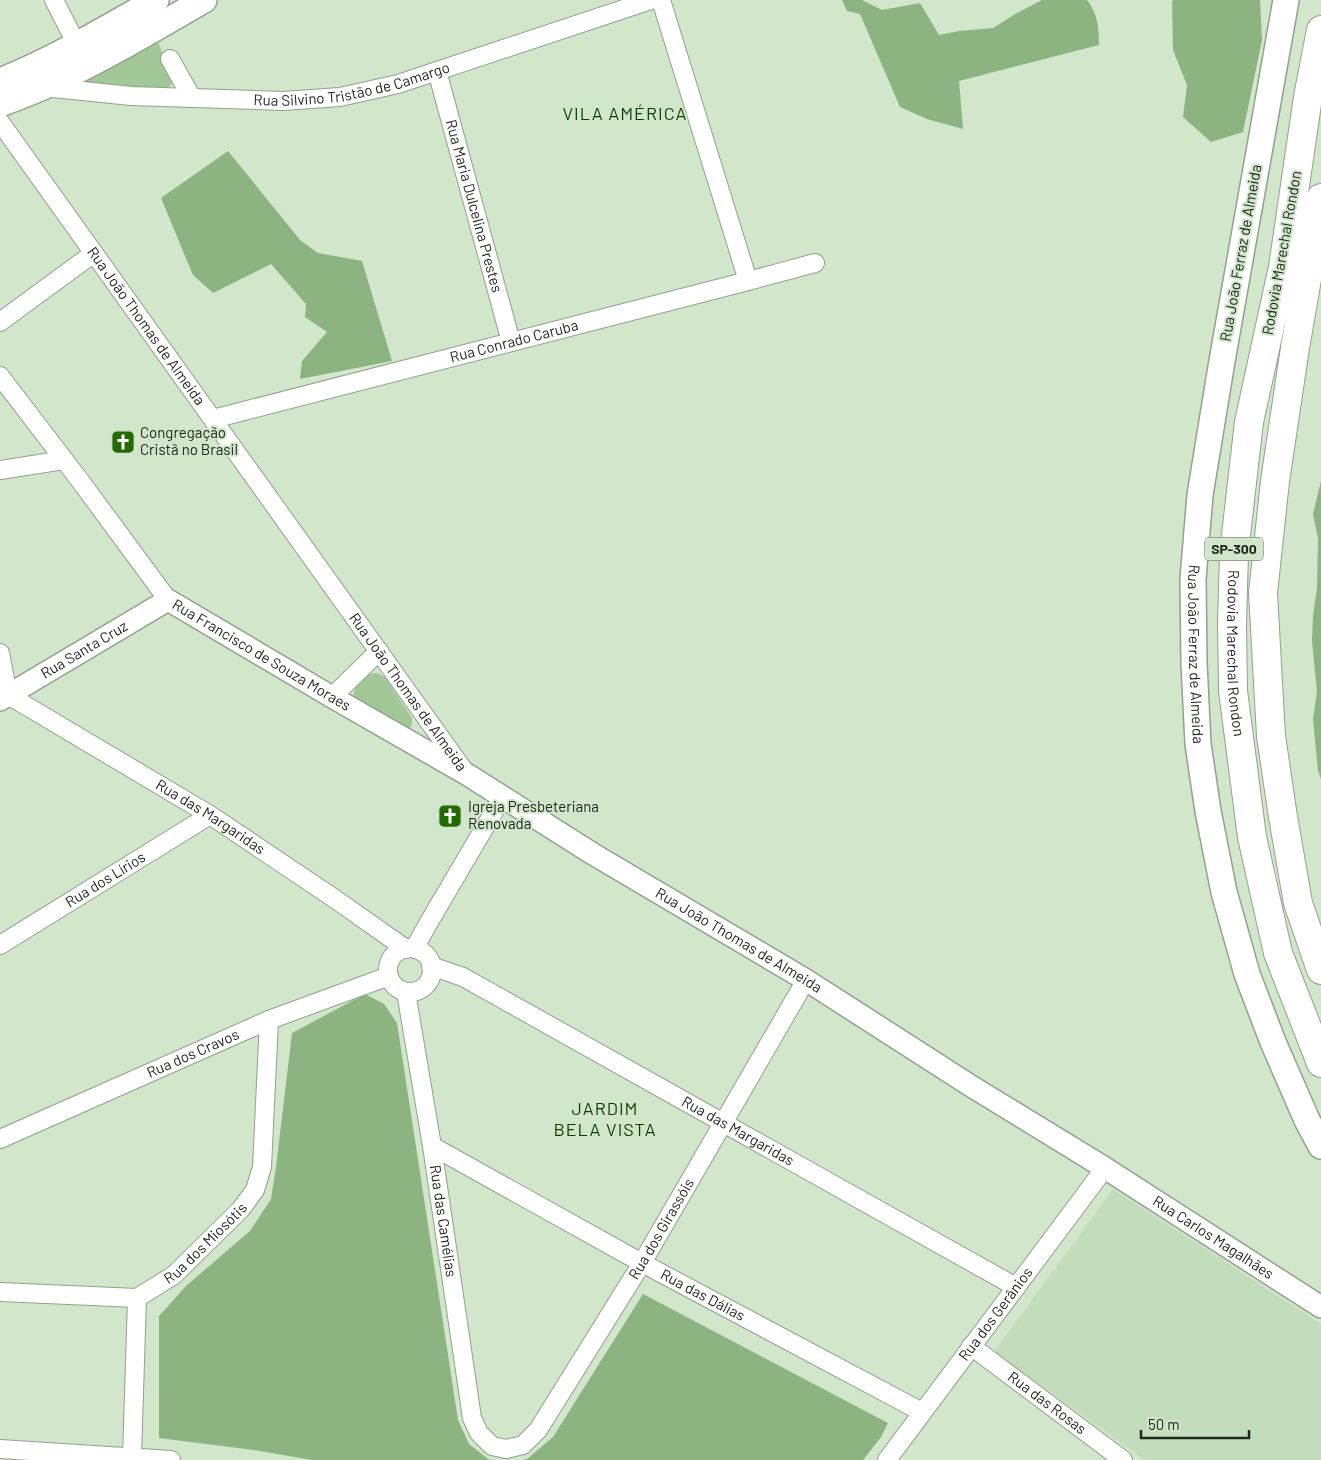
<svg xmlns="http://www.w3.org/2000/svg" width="1321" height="1460" font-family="Barlow,sans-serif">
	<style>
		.built { fill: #c3ddbc }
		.green { fill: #a2c897 }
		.forest { fill: #8bb480 }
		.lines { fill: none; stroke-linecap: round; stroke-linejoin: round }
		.minor-casing { stroke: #8fa38a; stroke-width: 20 }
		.tertiary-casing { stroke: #8fa38a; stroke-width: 24 }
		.secondary-casing { stroke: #8fa38a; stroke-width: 28 }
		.trunk-casing { stroke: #8fa38a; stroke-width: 30 }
		.minor { stroke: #fff; stroke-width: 18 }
		.tertiary { stroke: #fff; stroke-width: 21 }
		.secondary { stroke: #fff; stroke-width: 25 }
		.trunk { stroke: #fff; stroke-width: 28 }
		.labels { text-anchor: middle; stroke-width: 4; stroke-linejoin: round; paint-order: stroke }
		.shield { fill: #d1e6cb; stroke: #566253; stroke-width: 1 }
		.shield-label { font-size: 14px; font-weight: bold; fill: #21291f }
		.street-label { font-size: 15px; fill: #21291f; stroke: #d1e6cb }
		.poi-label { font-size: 15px; fill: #21291f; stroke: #d1e6cb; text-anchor: start }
		.quarter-label { font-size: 18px; letter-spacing: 1px; fill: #0e3b00; stroke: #d1e6cb }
	</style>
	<rect width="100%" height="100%" fill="#d1e6cb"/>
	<polygon class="built" points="1113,1189 1321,1324 1321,1460 1145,1460 994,1352"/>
	<g class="green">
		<polygon points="158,41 173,81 171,85 166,89 89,88 86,83 88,75"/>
		<path d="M377,673L385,677L412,718V725L408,730L358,705L353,696C357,681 360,674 377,673Z"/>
	</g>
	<g class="forest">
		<path d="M842,0H862L882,10L920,3L939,35L959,31L993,28L1017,13L1042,0H1087C1098,15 1099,27 1099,45L959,81L963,129L927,119L900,107L860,14L847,11Z"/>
		<polygon points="1173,0 1260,0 1262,40 1243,132 1211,142 1183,117 1187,85 1173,50 1172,3"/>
		<polygon points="228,151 300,240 318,253 362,261 392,361 300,379 302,361 327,332 305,317 306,304 271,264 213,293 193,275 161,198"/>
		<polygon points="1321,481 1321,779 1318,771 1313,719 1317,692 1312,641 1313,616 1317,588 1318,539 1313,514"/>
		<polygon points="365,994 384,1004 397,1023 458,1420 469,1444 488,1459 491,1460 312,1460 254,1450 159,1438 159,1316 186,1286 250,1231 271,1199 276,1167 292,1033"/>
		<polygon points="643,1294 888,1423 881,1437 863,1460 523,1460 527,1459 553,1437"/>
	</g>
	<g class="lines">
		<g class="minor-casing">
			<g id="minor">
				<polyline points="54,0 81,53"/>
				<polyline points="661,0 748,281"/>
				<polyline points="170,59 192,98"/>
				<path id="s1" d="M437,71L511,342"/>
				<path id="s2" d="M43,87L131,96L283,101L340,97L398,84L651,0"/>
				<path id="s3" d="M0,122L465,772"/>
				<polyline points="0,322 94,253"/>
				<polyline points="0,376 81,482 168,600"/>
				<path id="s4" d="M213,419L748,281L815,263"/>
				<polyline points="0,470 64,460"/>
				<path id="s5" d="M0,653L8,695L210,815L335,899L406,949"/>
				<polyline points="332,697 379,651"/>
				<path id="s6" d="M0,945L210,815"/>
				<circle cx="410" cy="970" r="22"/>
				<polyline points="414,949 429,922 502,798"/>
				<path id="s7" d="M431,966L463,977L1016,1287"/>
				<path id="s8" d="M406,992L432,1146L472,1418L479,1433L492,1446L506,1449L523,1445L538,1430L642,1263L806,980"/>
				<path id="s9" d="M0,1139L269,1020L389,976"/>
				<path id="s10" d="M432,1146L642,1263L922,1412"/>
				<polyline points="0,1292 137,1298"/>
				<path id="s11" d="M137,1298L174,1275L241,1209L255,1190L262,1167L269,1020"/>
				<path id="s12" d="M971,1346L1123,1460"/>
				<polyline points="0,1449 171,1460"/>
				<polyline points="132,1457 137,1298"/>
				<path id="s13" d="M887,1460L1105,1168"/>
			</g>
		</g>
		<g class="tertiary-casing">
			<g id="tertiary">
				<path id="s14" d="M0,700L168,600L332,697L468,775L593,854L806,980L971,1086L1105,1168L1321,1307"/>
			</g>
		</g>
		<g class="secondary-casing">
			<g id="secondary">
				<path id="s15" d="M1286,0L1222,361L1200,495L1193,579L1194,663L1198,744L1208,811L1224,892L1247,974L1273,1042L1307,1120L1321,1146"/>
				<path d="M0,81C55,59 105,29 156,0"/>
				<path d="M0,104C14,99 29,93 43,87C98,62 151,31 204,0"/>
			</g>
		</g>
		<g class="trunk-casing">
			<g id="trunk">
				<path id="s16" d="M1321,30L1308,97L1283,267L1249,422L1234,552L1232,624L1233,691L1252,837L1278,953L1321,1063"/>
				<polyline points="1321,198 1295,348 1275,481 1263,593 1271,736 1283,817 1298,903 1321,970"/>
			</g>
		</g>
		<use href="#minor" class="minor"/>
		<use href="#tertiary" class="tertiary"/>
		<use href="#secondary" class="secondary"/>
		<use href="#trunk" class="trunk"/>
	</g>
	<defs>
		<g id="church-square" transform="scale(1.25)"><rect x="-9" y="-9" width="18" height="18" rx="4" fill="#246a02" stroke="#d1e6cb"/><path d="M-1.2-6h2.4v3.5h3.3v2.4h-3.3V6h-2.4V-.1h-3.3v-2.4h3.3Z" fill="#fff"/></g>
	</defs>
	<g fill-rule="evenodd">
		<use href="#church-square" x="123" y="442"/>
		<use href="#church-square" x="450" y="816"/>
	</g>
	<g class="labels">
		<rect class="shield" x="1205" y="537.5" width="58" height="23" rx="4"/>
		<g class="shield-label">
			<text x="1234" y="554">SP-300</text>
		</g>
		<g class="street-label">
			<text dy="5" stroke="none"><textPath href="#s2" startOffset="311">Rua Silvino Tristão de Camargo</textPath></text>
			<text dy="5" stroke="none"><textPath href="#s1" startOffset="140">Rua Maria Dulcelina Prestes</textPath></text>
			<text transform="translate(1241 253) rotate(-80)" y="5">Rua João Ferraz de Almeida</text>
			<text transform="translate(1282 253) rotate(-80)" y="5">Rodovia Marechal Rondon</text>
			<text dy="5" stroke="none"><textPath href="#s3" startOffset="251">Rua João Thomas de Almeida</textPath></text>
			<text dy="5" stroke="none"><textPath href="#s4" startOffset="311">Rua Conrado Caruba</textPath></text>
			<text dy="5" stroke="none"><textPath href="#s14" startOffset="98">Rua Santa Cruz</textPath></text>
			<text dy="5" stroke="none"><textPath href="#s16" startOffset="631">Rodovia Marechal Rondon</textPath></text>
			<text dy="5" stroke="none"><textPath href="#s14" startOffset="304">Rua Francisco de Souza Moraes</textPath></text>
			<text dy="5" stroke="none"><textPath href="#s15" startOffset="662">Rua João Ferraz de Almeida</textPath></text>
			<text dy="5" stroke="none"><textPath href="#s3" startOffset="701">Rua João Thomas de Almeida</textPath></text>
			<text dy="5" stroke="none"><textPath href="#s5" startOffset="279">Rua das Margaridas</textPath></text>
			<text dy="5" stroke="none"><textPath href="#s6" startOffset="124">Rua dos Lírios</textPath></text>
			<text dy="5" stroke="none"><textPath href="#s14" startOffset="860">Rua João Thomas de Almeida</textPath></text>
			<text dy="5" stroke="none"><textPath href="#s9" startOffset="211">Rua dos Cravos</textPath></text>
			<text dy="5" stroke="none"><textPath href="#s7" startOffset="349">Rua das Margaridas</textPath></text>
			<text dy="5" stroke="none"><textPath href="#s8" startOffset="232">Rua das Camélias</textPath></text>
			<text dy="5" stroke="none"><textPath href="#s8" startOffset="755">Rua dos Girassóis</textPath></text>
			<text dy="5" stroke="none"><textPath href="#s14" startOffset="1420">Rua Carlos Magalhães</textPath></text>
			<text dy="5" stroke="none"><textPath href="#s11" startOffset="88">Rua dos Miosótis</textPath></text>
			<text dy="5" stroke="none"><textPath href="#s10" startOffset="309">Rua das Dálias</textPath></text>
			<text dy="5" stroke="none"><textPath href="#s13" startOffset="182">Rua dos Gerânios</textPath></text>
			<text dy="5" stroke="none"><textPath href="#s12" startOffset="95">Rua das Rosas</textPath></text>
		</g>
		<g class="poi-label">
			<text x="140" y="438">Congregação<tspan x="140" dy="17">Cristã no Brasil</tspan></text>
			<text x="468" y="812">Igreja Presbeteriana<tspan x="468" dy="17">Renovada</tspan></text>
		</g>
		<g class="quarter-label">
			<text x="625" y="120">VILA AMÉRICA</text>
			<text x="605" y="1115">JARDIM<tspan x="605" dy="21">BELA VISTA</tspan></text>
		</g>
	</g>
	<path d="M1141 1430v8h108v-8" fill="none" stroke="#21291f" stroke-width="2.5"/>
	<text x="1148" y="1430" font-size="15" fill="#21291f" stroke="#d1e6cb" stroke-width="4" paint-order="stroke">50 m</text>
</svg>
